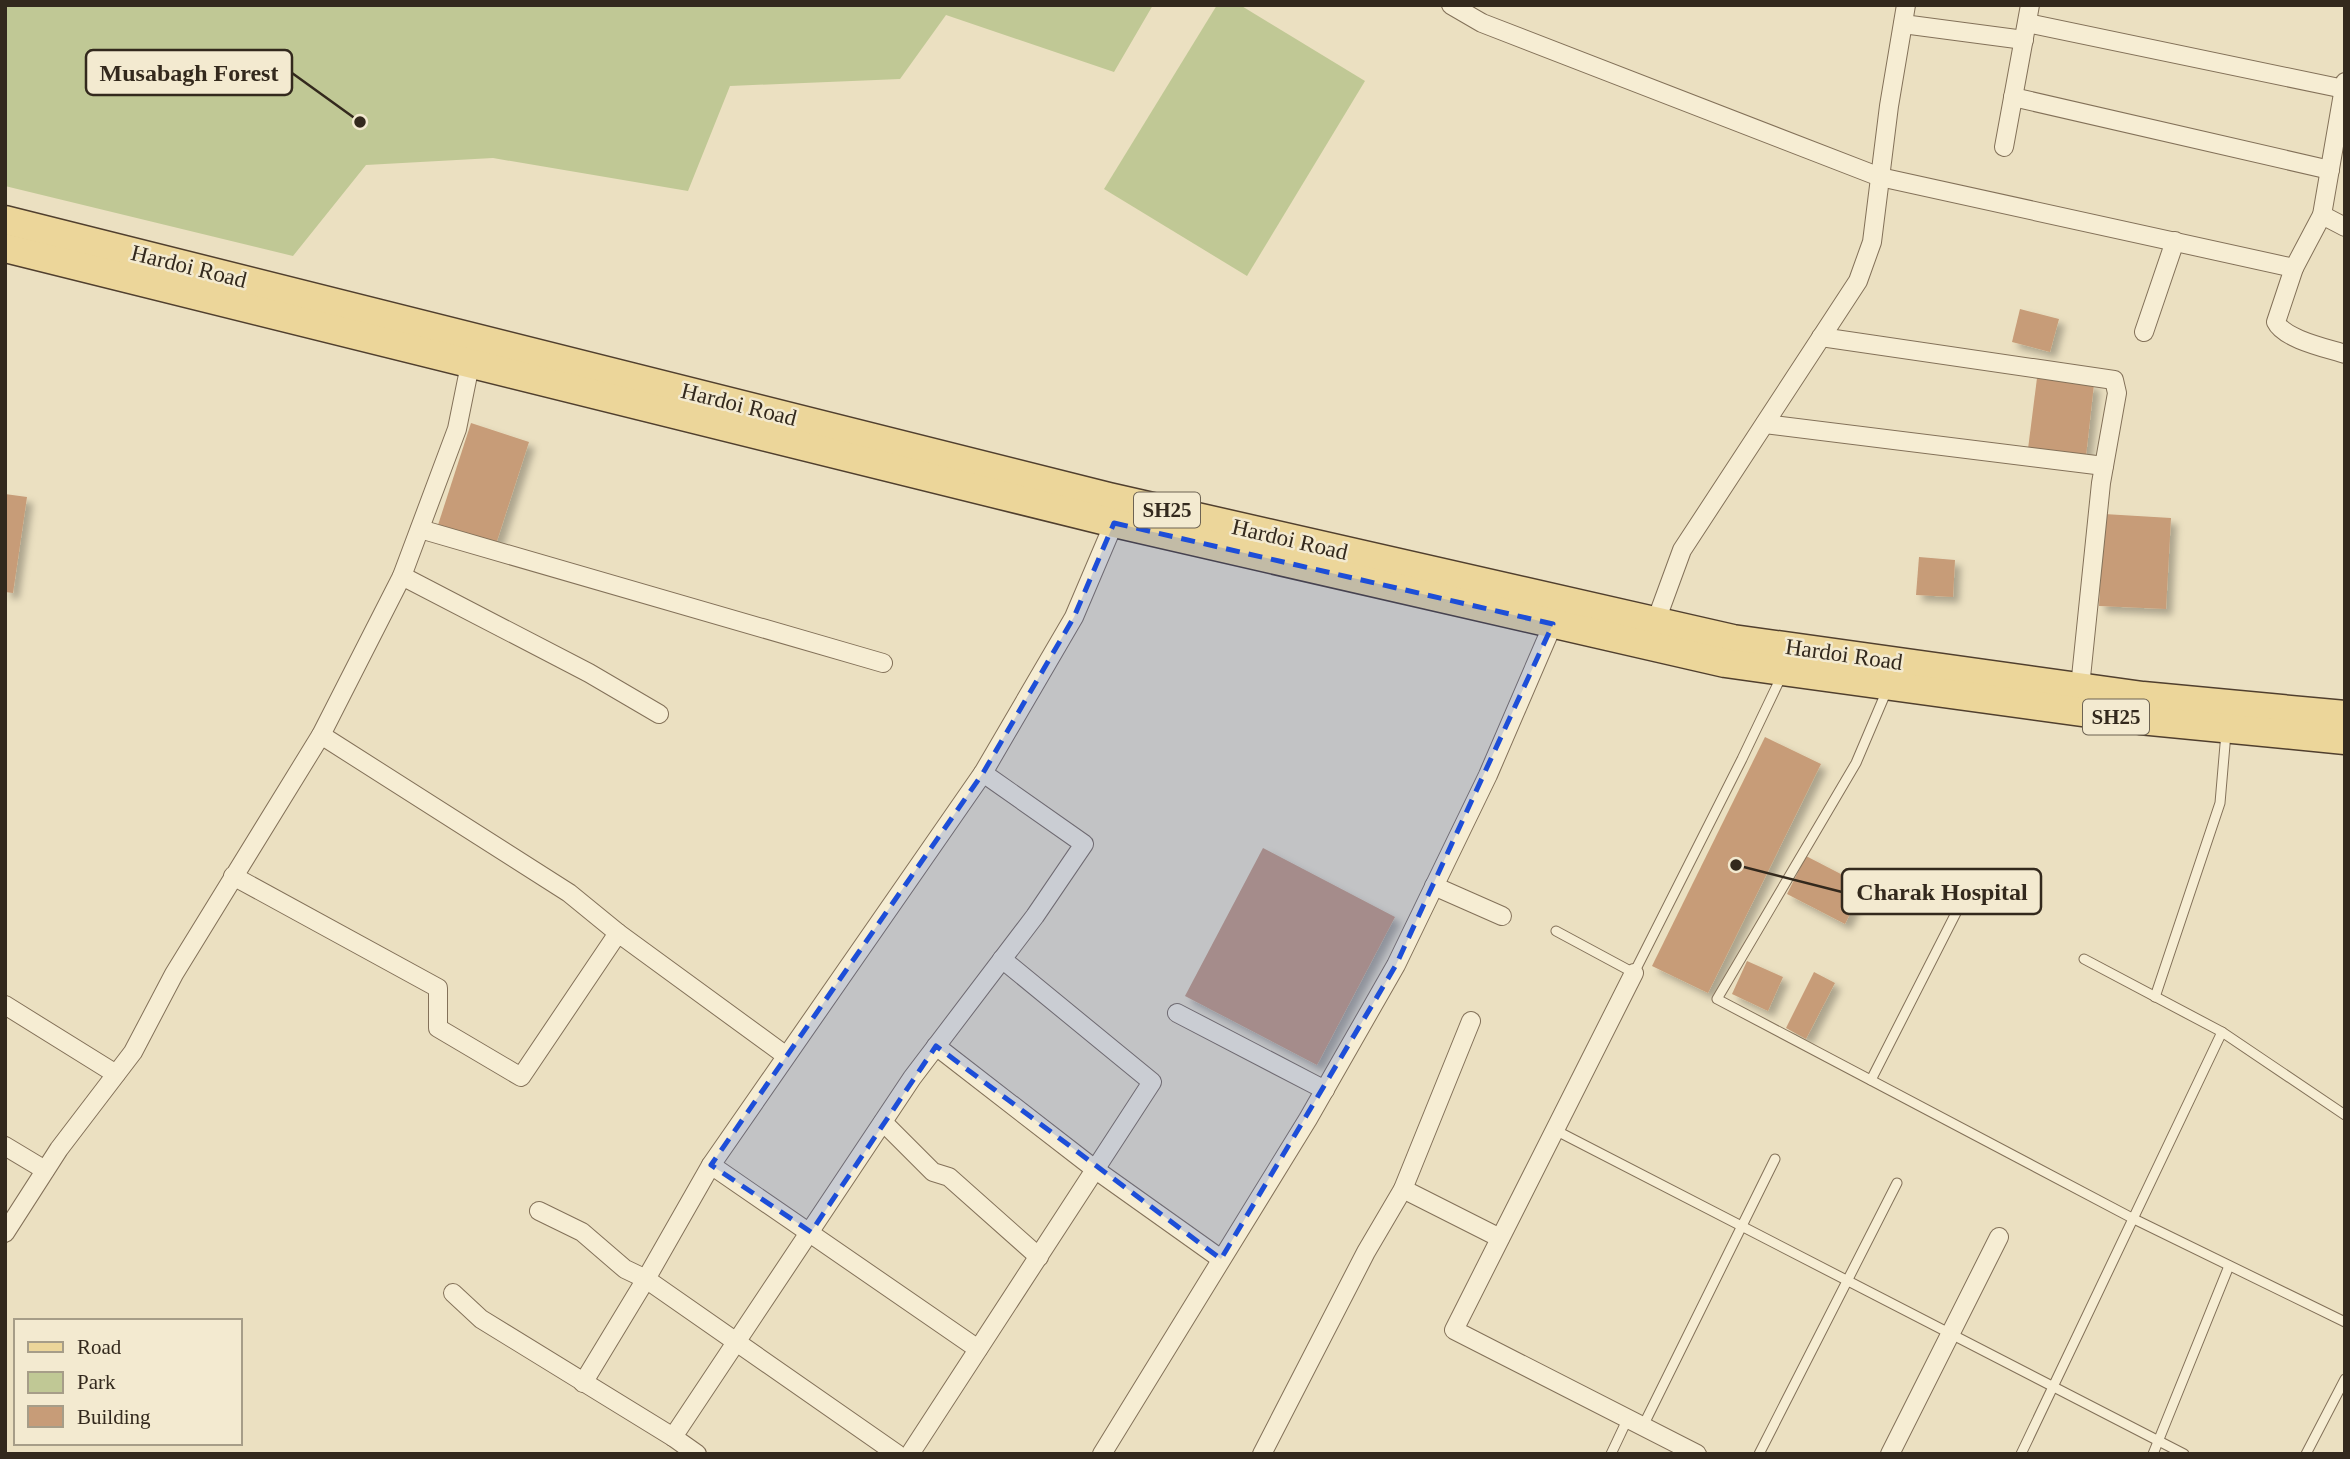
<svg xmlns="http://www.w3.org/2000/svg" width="2350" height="1459" font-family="Georgia,serif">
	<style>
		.green { fill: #c0c895 }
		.building { fill: #c79c78; filter: url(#shadow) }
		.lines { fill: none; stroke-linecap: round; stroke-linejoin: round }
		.service-casing { stroke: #837159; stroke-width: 11 }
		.minor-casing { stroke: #837159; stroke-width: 20 }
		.primary-casing { stroke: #503f2e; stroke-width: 31 }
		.service { stroke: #f6edd3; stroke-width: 9 }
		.minor { stroke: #f6edd3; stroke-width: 18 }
		.primary { stroke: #ecd69a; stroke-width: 28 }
		.marked { fill: #1d4ed8; fill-opacity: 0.2; stroke: #1d4ed8; stroke-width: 5; stroke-dasharray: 14 9; stroke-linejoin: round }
		.labels { text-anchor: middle; stroke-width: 5; stroke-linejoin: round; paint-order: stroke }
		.shield { fill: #f3ead0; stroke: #6d6353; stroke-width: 2 }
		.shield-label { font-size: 21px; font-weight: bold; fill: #33291d }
		.street-label { font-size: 23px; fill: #33291d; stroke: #f3ead0 }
		.leader { fill: none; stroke: #33291d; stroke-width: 2.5 }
		.callout-dot { fill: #33291d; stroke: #f3ead0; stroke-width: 2.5 }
		.callout { fill: #f3ead0; stroke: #33291d; stroke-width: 2.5 }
		.callout-label { font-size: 24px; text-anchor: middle; font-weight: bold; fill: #33291d }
	</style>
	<defs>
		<filter id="shadow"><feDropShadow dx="6" dy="6" stdDeviation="3.5" flood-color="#0004"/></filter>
	</defs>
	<rect width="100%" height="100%" fill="#ebe0c1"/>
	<g class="green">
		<polygon points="5,5 1153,5 1114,72 946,15 900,79 730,86 688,191 493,158 366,165 293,256 5,186"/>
		<polygon points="1217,5 1240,5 1365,81 1247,276 1104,189"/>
	</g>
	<g class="building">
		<polygon points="2020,309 2059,319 2050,352 2012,342"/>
		<polygon points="2037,378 2094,384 2086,456 2028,449"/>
		<polygon points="471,423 529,442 496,544 438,525"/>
		<polygon points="5,494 27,497 13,593 5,592"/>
		<polygon points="2104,514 2171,518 2166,609 2099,606"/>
		<polygon points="1919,557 1955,560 1953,597 1916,595"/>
		<polygon points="1765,737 1821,764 1708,993 1652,966"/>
		<polygon points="1263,848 1395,917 1317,1065 1185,996"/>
		<polygon points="1806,856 1864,886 1845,924 1787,894"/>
		<polygon points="1747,961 1783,977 1768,1011 1732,994"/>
		<polygon points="1814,972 1835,983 1806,1039 1786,1028"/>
	</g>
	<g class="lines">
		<g class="service-casing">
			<g id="service">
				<polyline points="1887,690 1856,763 1717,999 2132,1218 2345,1322"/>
				<polyline points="1556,931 1634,973 1742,759 1782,675"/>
				<polyline points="2084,959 2222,1032 2345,1115"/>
				<polyline points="2155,997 2220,803 2226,733"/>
				<polyline points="1871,1080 1959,907"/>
				<polyline points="1555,1130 2184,1454"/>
				<polyline points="1643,1426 1775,1159"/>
				<polyline points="1611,1454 1628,1418"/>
				<polyline points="1759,1454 1897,1183"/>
				<polyline points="2021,1454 2222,1032"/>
				<polyline points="2153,1454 2229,1266"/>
				<polyline points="2306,1454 2345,1379"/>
			</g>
		</g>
		<g class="minor-casing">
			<g id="minor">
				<polyline points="1451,5 1482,23 1880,177 2294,268 2322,215 2345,82"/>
				<polyline points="2027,23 2344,89"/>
				<polyline points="1903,24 2024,40"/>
				<polyline points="2013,97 2330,170"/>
				<polyline points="2004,147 2030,5"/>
				<polyline points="2322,215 2345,227"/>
				<path d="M2294,268L2276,322C2284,339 2326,348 2345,354"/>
				<polyline points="2144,332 2175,241"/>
				<polyline points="1821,337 2114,380 2117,393 2101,483 2080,687"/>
				<polyline points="1765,424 2104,466"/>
				<polyline points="420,529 883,663"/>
				<polyline points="402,576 589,673 659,714"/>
				<polyline points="1653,629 1682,550 1858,281 1872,242 1889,106 1906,5"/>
				<polyline points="321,735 569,893 618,933"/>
				<polyline points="233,876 438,988 438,1028 521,1077 618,933 785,1055"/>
				<polyline points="1434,886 1502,916"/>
				<polyline points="1634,973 1454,1330 1697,1454"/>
				<polyline points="5,1005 116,1074"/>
				<polyline points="1177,1013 1325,1090"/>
				<polyline points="936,1046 1096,1170 1221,1259"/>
				<polyline points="883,1122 933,1172 949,1177 1039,1257"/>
				<polyline points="5,1146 45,1170"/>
				<polyline points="711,1165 978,1349"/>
				<polyline points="1403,1189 1500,1238"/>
				<polyline points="539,1211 582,1232 625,1269 646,1279 897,1454"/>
				<polyline points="5,1233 59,1149 133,1052 174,974 321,735 402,576 457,429 472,355"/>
				<polyline points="453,1293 481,1319 673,1437"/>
				<polyline points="583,1383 646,1279 711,1165 983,773"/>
				<polyline points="697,1454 673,1437 912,1078 1035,916 1084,844 983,773 1074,617 1114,523"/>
				<polyline points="910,1454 1152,1082 1002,959"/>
				<polyline points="1102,1454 1308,1119 1396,965 1488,775 1553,624"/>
				<polyline points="1262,1454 1366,1252 1403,1189 1471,1021"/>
				<polyline points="1890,1454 1999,1237"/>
			</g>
		</g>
		<g class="primary-casing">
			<g id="primary">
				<polyline points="5,220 1109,497 1733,639 2143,696 2345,715"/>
				<polyline points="5,248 1114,523 1725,663 2140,720 2345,740"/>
			</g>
		</g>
		<use href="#service" class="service"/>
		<use href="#minor" class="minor"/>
		<use href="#primary" class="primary"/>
	</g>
	<path class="marked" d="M1114,523L1553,624L1396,965L1221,1259L936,1046L811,1232L711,1165L983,773L1074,617Z"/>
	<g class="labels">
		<g class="shield">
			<rect x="1134" y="492.5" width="66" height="35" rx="5"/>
			<rect x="2083" y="699.5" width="66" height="35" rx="5"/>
		</g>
		<g class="shield-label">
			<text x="1167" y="517">SH25</text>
			<text x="2116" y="724">SH25</text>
		</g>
		<g class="street-label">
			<text transform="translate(189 266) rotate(14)" y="8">Hardoi Road</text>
			<text transform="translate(739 404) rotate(14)" y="8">Hardoi Road</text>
			<text transform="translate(1290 539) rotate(13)" y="8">Hardoi Road</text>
			<text transform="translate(1844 654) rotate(8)" y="8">Hardoi Road</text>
		</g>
	</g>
	<path class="leader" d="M360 122L292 73M1736 865L1842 892"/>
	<g class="callout-dot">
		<circle cx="360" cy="122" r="7"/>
		<circle cx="1736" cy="865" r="7"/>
	</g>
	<g class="callout">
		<rect x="86" y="50" width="206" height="45" rx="7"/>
		<rect x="1842" y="869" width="199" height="45" rx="7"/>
	</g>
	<g class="callout-label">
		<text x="189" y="81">Musabagh Forest</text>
		<text x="1942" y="900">Charak Hospital</text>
	</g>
	<rect width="2350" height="1459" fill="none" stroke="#33291d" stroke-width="14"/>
	<rect x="14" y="1319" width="228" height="126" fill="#f3ead0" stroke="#a69d88" stroke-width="2"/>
	<rect x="28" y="1342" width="35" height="10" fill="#ecd69a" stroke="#a69d88" stroke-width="2"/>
	<text x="77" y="1354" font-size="21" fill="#33291d">Road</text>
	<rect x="28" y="1372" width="35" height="21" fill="#c0c895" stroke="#a69d88" stroke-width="2"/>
	<text x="77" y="1389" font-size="21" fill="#33291d">Park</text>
	<rect x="28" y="1406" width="35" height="21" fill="#c79c78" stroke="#a69d88" stroke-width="2"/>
	<text x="77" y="1424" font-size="21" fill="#33291d">Building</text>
</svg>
